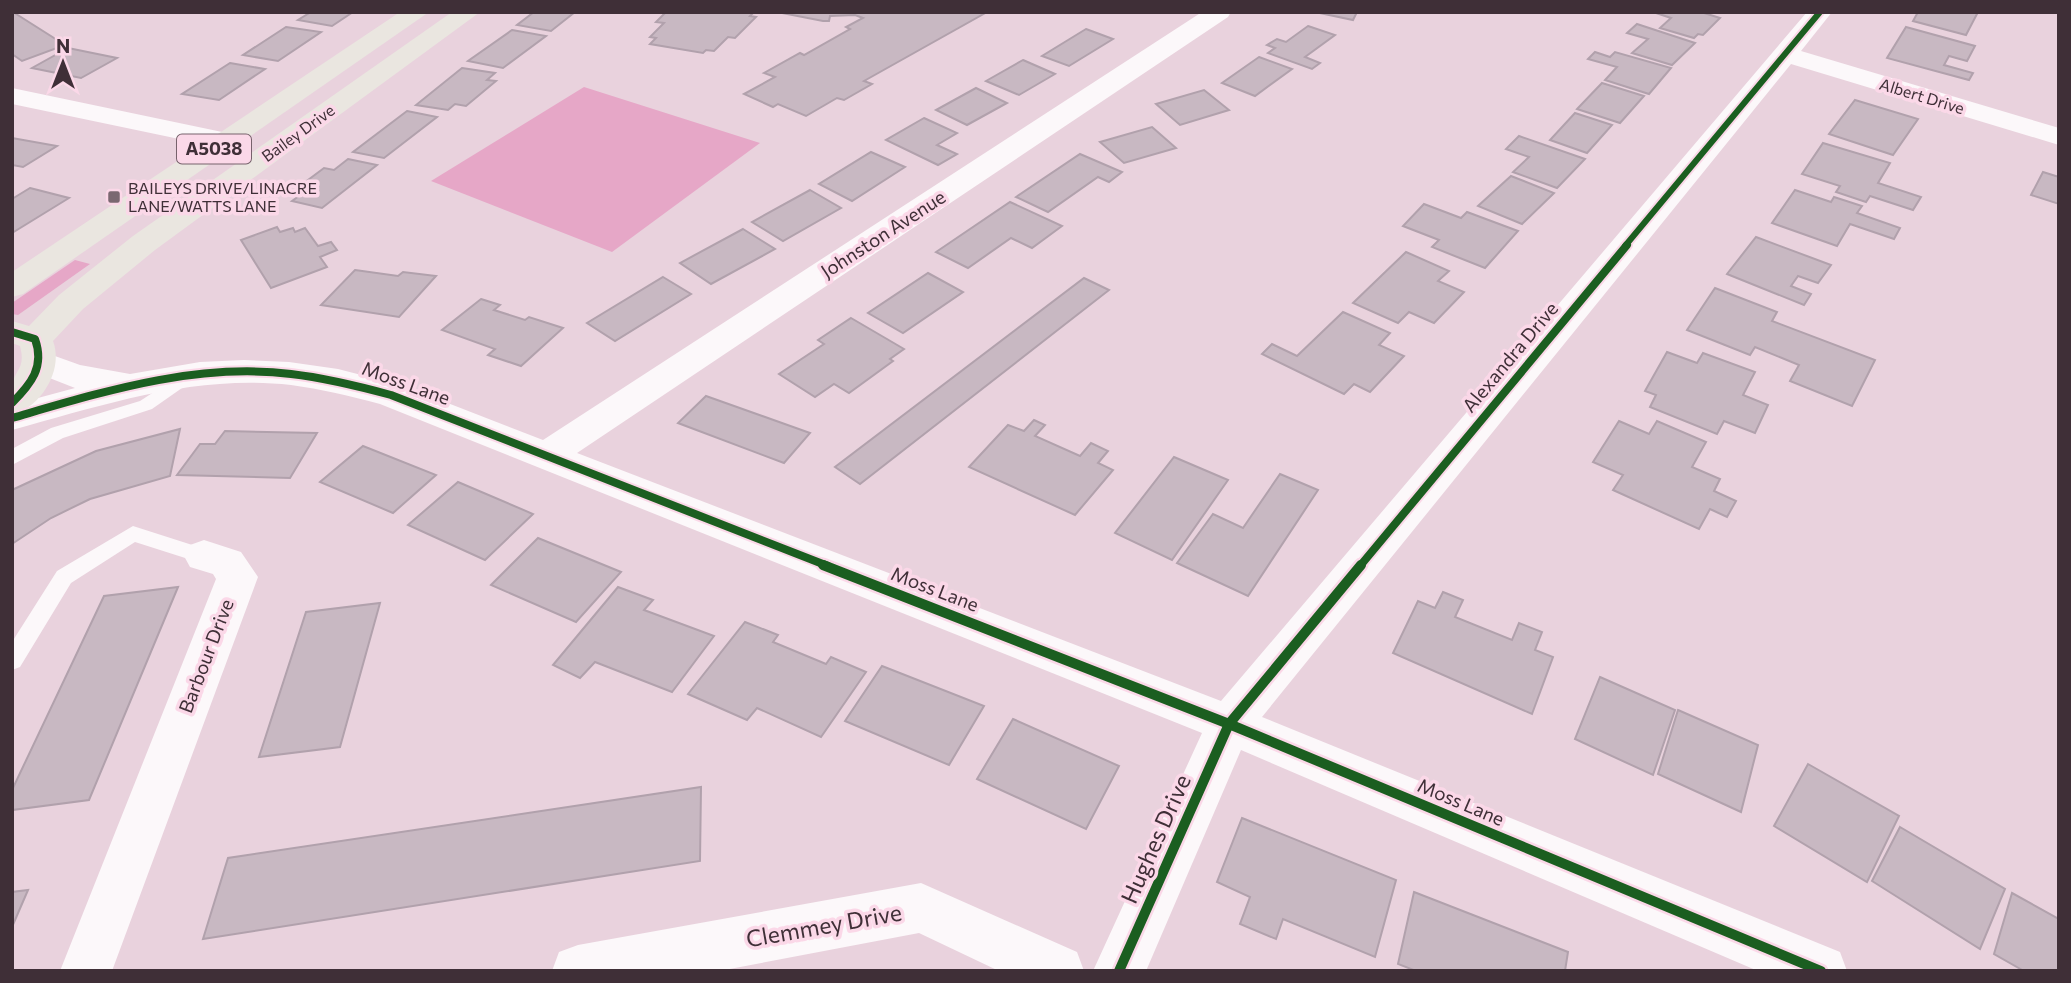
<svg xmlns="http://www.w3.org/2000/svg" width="2071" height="983" font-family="Commissioner,sans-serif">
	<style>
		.green { fill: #e6a7c7 }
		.building { fill: #c8b8c2; stroke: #b1a1ac; stroke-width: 2 }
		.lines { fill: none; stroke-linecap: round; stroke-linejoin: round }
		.lane { fill: #fcf8fa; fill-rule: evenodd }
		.street { fill: #fcf8fa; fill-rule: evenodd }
		.primary { fill: #eae6e0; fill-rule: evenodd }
		.cycleway-far2-casing { stroke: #fbd8e8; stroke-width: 10 }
		.cycleway-far1-casing { stroke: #fbd8e8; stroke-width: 12 }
		.cycleway-casing { stroke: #fbd8e8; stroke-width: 15 }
		.cycleway-far2 { stroke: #1b5e20; stroke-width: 6 }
		.cycleway-far1 { stroke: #1b5e20; stroke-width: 8 }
		.cycleway { stroke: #1b5e20; stroke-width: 10 }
		.poi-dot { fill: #7a6871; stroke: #fbd8e8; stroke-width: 2.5 }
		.labels { text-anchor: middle; stroke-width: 7; stroke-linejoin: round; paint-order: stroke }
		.far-street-label { font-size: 16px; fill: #3f2f37; stroke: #fbd8e8 }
		.far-poi-label { font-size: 16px; fill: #3f2f37; stroke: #fbd8e8; text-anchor: start }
		.shield { fill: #fbd8e8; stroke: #77626c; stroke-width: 2 }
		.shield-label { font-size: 18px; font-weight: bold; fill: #3f2f37 }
		.street-label { font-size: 19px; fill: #3f2f37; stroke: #fbd8e8 }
		.near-street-label { font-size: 23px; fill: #3f2f37; stroke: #fbd8e8 }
	</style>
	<rect width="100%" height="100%" fill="#e9d2dd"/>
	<g class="green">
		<polygon points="584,87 760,143 612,252 431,181"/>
		<polygon points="75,260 90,264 18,315 12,314 12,303"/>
	</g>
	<g class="building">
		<polygon points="13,12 65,45 22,61 12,54"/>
		<polygon points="311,12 353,12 332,26 298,20"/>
		<polygon points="534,12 575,12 551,31 517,25"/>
		<polygon points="666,12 754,12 750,16 756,17 735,38 728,37 714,51 706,50 703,53 650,44 656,38 650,37 664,23 656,22"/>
		<polygon points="777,12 987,12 864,81 872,84 844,100 837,98 806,116 778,104 773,107 744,94 775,77 764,73 800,53 804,55 850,29 846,27 863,18 855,15 830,16 829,21 823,21"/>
		<polygon points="1315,12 1357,12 1353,20"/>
		<polygon points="1653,12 1701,12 1720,18 1703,35 1698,34 1694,38 1660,28 1671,18"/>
		<polygon points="1918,12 1978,12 1966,35 1913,21"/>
		<polygon points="1637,24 1695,43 1672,65 1632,53 1648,39 1627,33"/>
		<polygon points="1308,26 1335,35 1305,57 1320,63 1312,69 1268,53 1275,48 1267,45 1277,39 1286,42"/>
		<polygon points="286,27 321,32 278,61 243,55"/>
		<polygon points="1906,27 1975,46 1967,61 1949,56 1944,65 1973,73 1969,80 1887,58"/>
		<polygon points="1086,29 1113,39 1069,66 1042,56"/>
		<polygon points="512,30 546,36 503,68 468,61"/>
		<polygon points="68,48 117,58 81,78 32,68"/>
		<polygon points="1595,52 1610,57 1615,52 1671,68 1649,94 1605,80 1617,67 1588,59"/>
		<polygon points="1259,57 1292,69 1255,96 1222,83"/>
		<polygon points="1023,60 1055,74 1019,95 986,81"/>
		<polygon points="230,63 265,69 219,100 182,94"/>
		<polygon points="462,68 495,73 487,80 496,81 466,106 455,104 448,110 416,105"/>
		<polygon points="1602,83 1644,96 1620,123 1577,109"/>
		<polygon points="976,88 1007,103 967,125 936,110"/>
		<polygon points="1204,90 1229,110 1180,125 1156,104"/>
		<polygon points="1855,100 1918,119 1893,155 1829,134"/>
		<polygon points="407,111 437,117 384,158 353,152"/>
		<polygon points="1575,113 1612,125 1587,153 1550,140"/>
		<polygon points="924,118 957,133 937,145 957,154 938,165 886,140"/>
		<polygon points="1152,127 1176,148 1124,163 1100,142"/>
		<polygon points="1519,136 1585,159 1557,188 1513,172 1529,157 1506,149"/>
		<polygon points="12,138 57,146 23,167 12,165"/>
		<polygon points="1823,143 1890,163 1878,183 1921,197 1913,210 1870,196 1866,202 1836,192 1840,186 1802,174"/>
		<polygon points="871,152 905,167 852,201 819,184"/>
		<polygon points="1080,154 1122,172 1109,182 1098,177 1048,212 1016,197"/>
		<polygon points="348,159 377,165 322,208 292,201 306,191 296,189 324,168 334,170"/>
		<polygon points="2043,172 2059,177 2059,204 2031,195"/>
		<polygon points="1511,176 1554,193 1522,224 1478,206"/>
		<polygon points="30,188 69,198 12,233 12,199"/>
		<polygon points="810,190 841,208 783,241 752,222"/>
		<polygon points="1795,190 1831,202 1834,197 1862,206 1857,213 1900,228 1894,239 1850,224 1837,246 1772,223"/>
		<polygon points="1010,202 1062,226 1032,248 1011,238 968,268 936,252"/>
		<polygon points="1424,204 1461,218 1467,212 1518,231 1485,268 1432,247 1439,240 1403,226"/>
		<polygon points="277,227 280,232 293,228 295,232 305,228 318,246 331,242 337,250 320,257 327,267 271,288 241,240"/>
		<polygon points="743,229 775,249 711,284 680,263"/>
		<polygon points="1756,237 1831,265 1818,283 1798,276 1791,286 1811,294 1804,305 1727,274"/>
		<polygon points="1406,252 1449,271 1438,281 1464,292 1434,323 1409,312 1398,323 1353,303"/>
		<polygon points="355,270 398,276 403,272 436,276 399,317 321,305"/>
		<polygon points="928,273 963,292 903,333 868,313"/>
		<polygon points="663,277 691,294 615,341 587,323"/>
		<polygon points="1084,278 1109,290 860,484 835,467"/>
		<polygon points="1715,288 1777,312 1772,321 1875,360 1852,406 1790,381 1799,365 1755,347 1750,355 1687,330"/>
		<polygon points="481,299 500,305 494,310 525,320 529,317 563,328 521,366 488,355 495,349 442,330"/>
		<polygon points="1343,312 1390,333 1379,345 1404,356 1370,392 1354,384 1344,394 1262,354 1272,344 1297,356"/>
		<polygon points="851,318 904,349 890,359 893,361 849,393 834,384 815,397 779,374 824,344 818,340"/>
		<polygon points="1667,352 1697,363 1703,353 1755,372 1743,395 1768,405 1755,433 1724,421 1717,434 1650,407 1656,395 1645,391"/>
		<polygon points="706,396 810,433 784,463 678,423"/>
		<polygon points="1034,420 1045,425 1035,436 1080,456 1091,443 1108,451 1098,463 1113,470 1075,515 969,467 1008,425 1024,431"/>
		<polygon points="1619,421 1649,434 1657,421 1706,442 1692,467 1720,479 1714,491 1736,501 1727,517 1710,509 1699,529 1613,490 1623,475 1593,462"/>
		<polygon points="180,429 170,476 90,499 51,518 12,544 12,490 96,451"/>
		<polygon points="225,431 317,433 290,478 177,475 200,444 215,444"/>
		<polygon points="363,446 436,475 393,513 320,482"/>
		<polygon points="1174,457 1228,480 1172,560 1115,533"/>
		<polygon points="1280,474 1318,490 1248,596 1177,563 1213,514 1243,528"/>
		<polygon points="458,482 533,514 485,560 408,525"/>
		<polygon points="538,538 621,572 576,622 491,585"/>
		<polygon points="178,587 89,800 12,810 12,790 104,596"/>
		<polygon points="618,587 653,600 644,610 714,636 672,692 595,662 580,678 553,665"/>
		<polygon points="1443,592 1463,600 1455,617 1512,640 1519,623 1542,632 1535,650 1553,657 1532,714 1393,653 1418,601 1435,608"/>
		<polygon points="380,603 340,747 259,757 306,612"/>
		<polygon points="745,622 778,635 773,642 826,664 831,657 866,672 821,737 757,708 747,720 688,694"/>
		<polygon points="882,666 984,706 949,765 845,721"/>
		<polygon points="1600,677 1675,710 1653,775 1575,739"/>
		<polygon points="1678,710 1758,745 1741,812 1658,774"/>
		<polygon points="1013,719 1119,766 1086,829 977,779"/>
		<polygon points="1808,764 1899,816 1867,882 1774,826"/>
		<polygon points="701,787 700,861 203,939 228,858"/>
		<polygon points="1242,818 1396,880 1375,957 1283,919 1276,939 1240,924 1250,897 1217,882"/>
		<polygon points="1900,827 2005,889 1980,949 1872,881"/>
		<polygon points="28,890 12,927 12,892"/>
		<polygon points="1414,892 1568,952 1565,971 1416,971 1398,964"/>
		<polygon points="2012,893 2059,919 2059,971 2024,971 1994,954"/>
	</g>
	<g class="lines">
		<g class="lane">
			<polygon points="186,371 192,373 195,377 192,381 152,409 63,438 12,465 12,449 51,428 140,401"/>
			<polygon points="133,526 211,551 214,556 211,561 204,564 135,542 71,583 20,667 12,670 12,642 57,571"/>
		</g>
		<g class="street">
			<path d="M1202,12H1231L1228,17L577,453L1221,701L1807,12H1832L1801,51L2059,128V145L1791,64L1262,717L1840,952L1847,971H1758L1241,750L1146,971H1093L1202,733L380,404C350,396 321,389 291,385C195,374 103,405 12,430V405L75,388L29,370L24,362L29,354L41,351L80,365L130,374L200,362L244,360L289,362L338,369L404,386L543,440Z"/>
			<polygon points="12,88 227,133 237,135 241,141 237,147 227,149 12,104"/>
			<polygon points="204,540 241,552 258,577 112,971 60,971 216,579 213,574 190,567 184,556 190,545"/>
			<polygon points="921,883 1077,952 1084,971 999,971 919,933 719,971 552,971 559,952 578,945"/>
		</g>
		<g class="primary">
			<polygon points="400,12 429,12 23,294 12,297 12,272"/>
			<path d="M452,12H480L155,250L83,309L53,341C64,370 41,407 12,415C12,405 11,395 12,385C15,369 26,369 20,346L12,343V321L29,326L59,295L133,236Z"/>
		</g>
		<g class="cycleway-far2-casing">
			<polyline id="cycleway-far2" points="1625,246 1820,12"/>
		</g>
		<g class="cycleway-far1-casing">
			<g id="cycleway-far1">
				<path d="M12,332L35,339C45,367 31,384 12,403"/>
				<path d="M12,418C102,392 196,362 291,374C325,378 358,386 391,395L828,566"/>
				<polyline points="1360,566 1627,245"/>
			</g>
		</g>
		<g class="cycleway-casing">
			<g id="cycleway">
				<polyline points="823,565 1229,724 1821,971"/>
				<polyline points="1119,971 1229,724 1361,565"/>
			</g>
		</g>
		<use href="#cycleway-far2" class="cycleway-far2"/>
		<use href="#cycleway-far1" class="cycleway-far1"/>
		<use href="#cycleway" class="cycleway"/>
	</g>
	<rect class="poi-dot" x="107" y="190" width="14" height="14" rx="3.5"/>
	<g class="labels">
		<g class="far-street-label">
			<text transform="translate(1922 96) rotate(17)" y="6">Albert Drive</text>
			<text transform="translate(298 133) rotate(-36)" y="6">Bailey Drive</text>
		</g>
		<g class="far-poi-label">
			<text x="128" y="194">BAILEYS DRIVE/LINACRE<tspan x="128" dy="18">LANE/WATTS LANE</tspan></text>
		</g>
		<rect class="shield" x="177" y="134.5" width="74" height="29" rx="5"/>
		<g class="shield-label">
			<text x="214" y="155">A5038</text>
		</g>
		<g class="street-label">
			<text transform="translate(883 234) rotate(-33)" y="7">Johnston Avenue</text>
			<text transform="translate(1510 357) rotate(-50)" y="7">Alexandra Drive</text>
			<text transform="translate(406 383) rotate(20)" y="7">Moss Lane</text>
			<text transform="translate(935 589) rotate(21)" y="7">Moss Lane</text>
			<text transform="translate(206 656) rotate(-69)" y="7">Barbour Drive</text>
			<text transform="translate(1461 802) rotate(23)" y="7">Moss Lane</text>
		</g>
		<g class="near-street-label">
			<text transform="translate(1156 839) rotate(-66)" y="8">Hughes Drive</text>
			<text transform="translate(824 926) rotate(-10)" y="8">Clemmey Drive</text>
		</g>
	</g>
	<rect width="2071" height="983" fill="none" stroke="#3f2f37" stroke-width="28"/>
	<g transform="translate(63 63)" stroke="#fbd8e8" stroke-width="5" paint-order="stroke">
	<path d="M0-5L12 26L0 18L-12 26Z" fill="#3f2f37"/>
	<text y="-10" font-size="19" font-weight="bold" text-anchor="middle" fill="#3f2f37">N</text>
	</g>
</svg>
